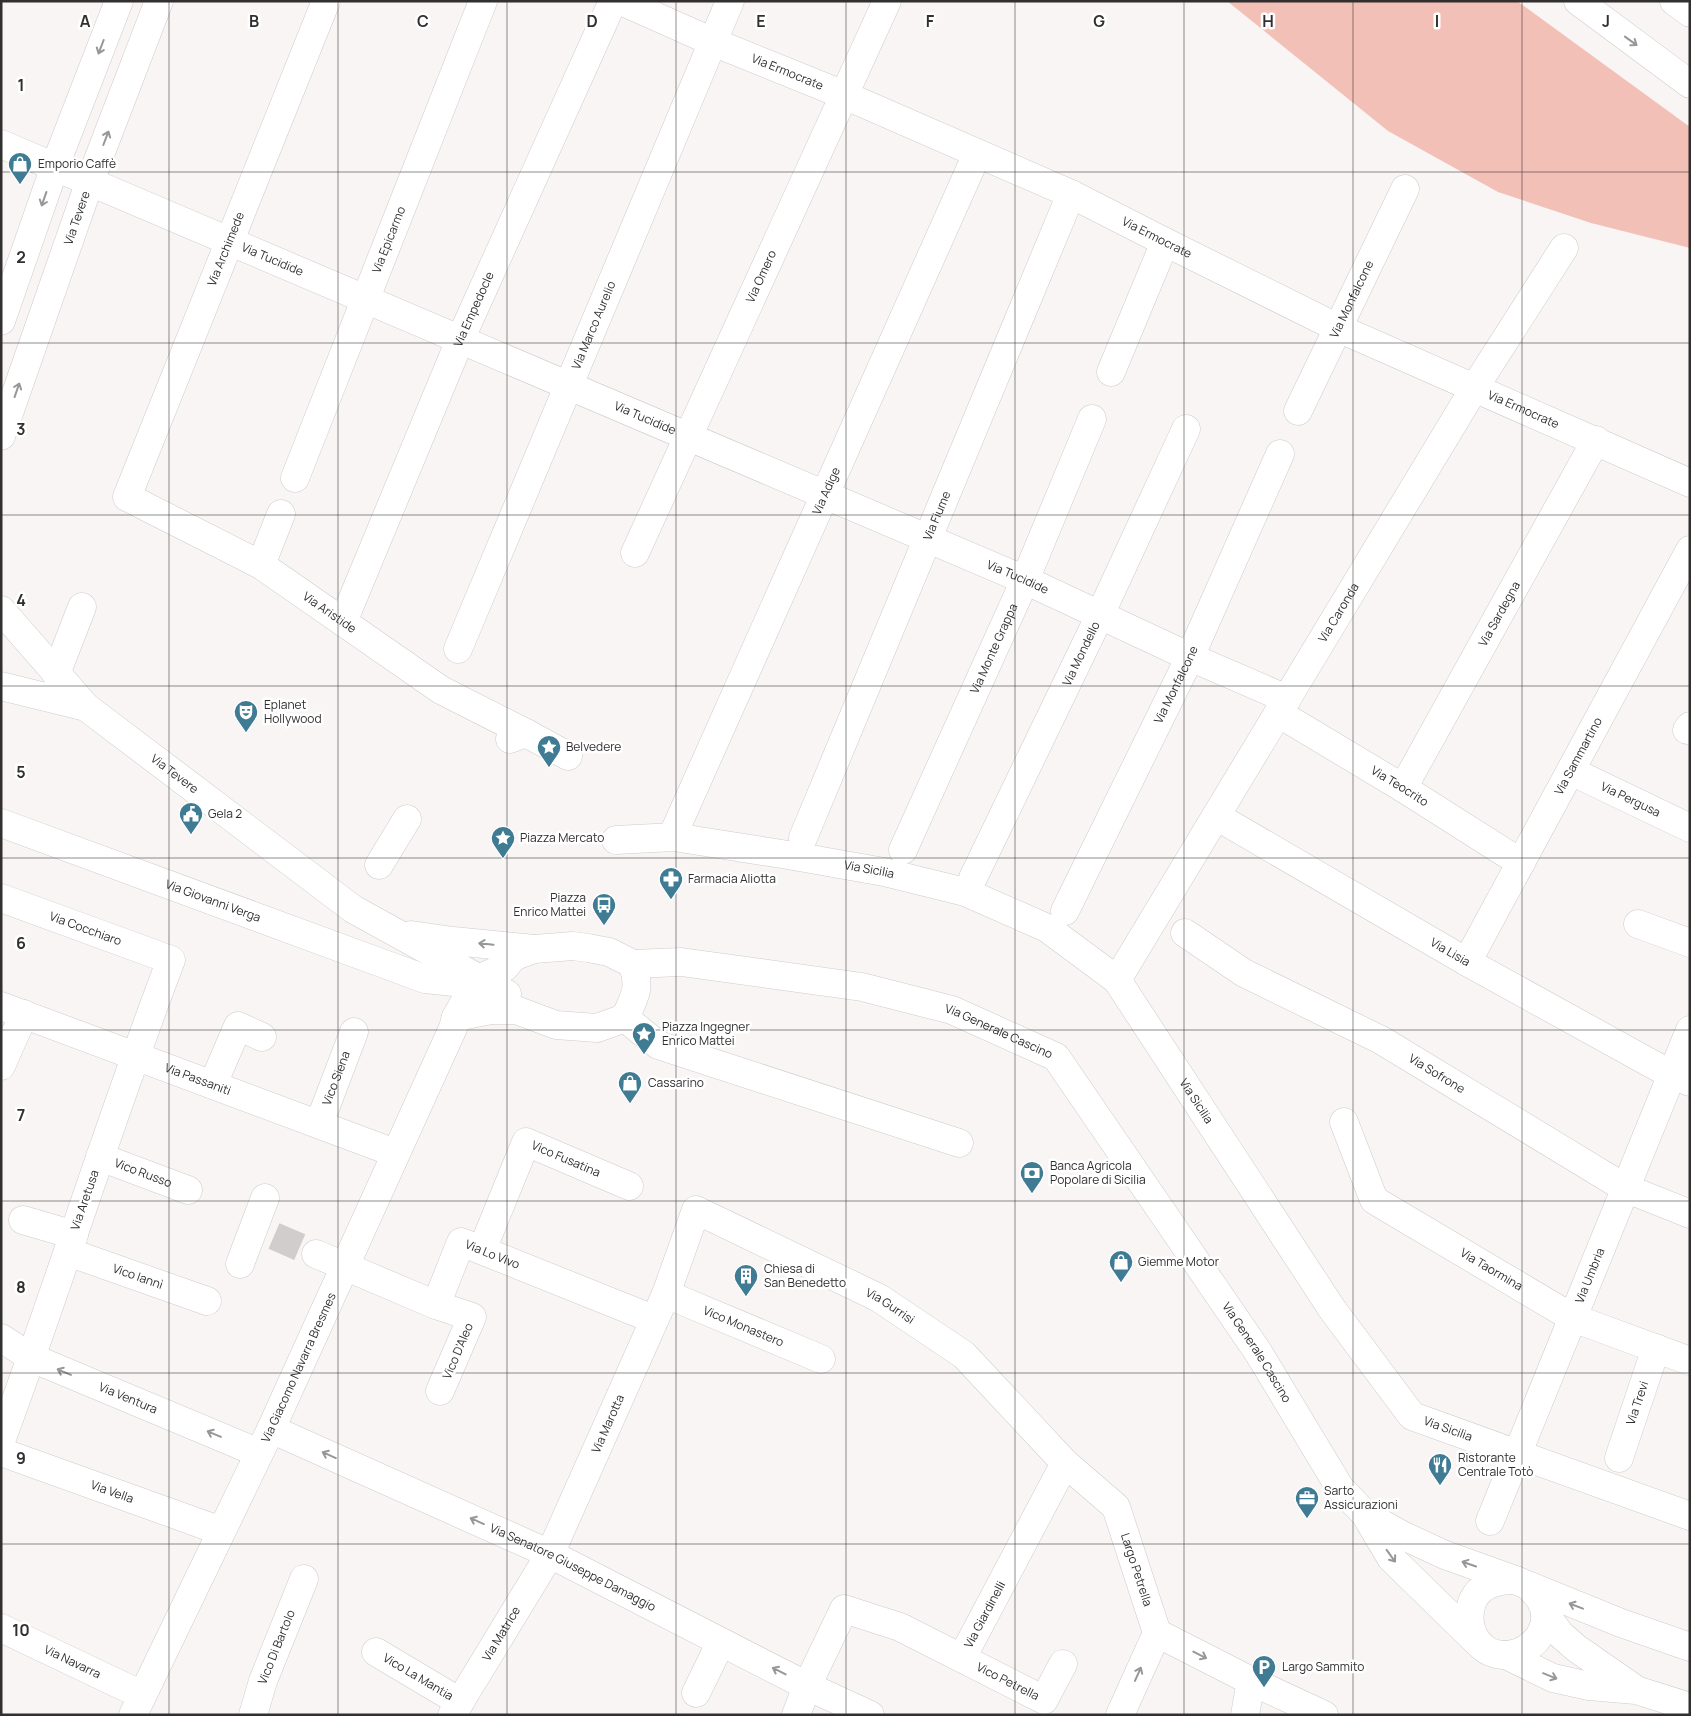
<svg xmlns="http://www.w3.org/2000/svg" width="1691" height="1716" font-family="Manrope,sans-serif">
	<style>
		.green { fill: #f3c0b7 }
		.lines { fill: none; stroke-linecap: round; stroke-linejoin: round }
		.minor-tunnel { stroke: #d1cdcd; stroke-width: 28; stroke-dasharray: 28 14; stroke-linecap: butt }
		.minor-casing { stroke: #cfcbca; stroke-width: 29 }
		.minor { stroke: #fff; stroke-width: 28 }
		.oneway { stroke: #989797 }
		.grid { fill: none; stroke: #312f2f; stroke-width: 1; stroke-opacity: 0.55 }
		.labels { text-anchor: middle; stroke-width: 5; stroke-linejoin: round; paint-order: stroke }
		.street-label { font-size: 12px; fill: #312f2f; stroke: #fff }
		.poi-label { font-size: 12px; fill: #312f2f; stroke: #fff; text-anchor: start }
		.grid-label { font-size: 16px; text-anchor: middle; font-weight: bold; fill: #312f2f; stroke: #fff; stroke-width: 5; stroke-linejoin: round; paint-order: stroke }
	</style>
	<rect width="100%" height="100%" fill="#f9f5f4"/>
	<polygon class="green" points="1227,1 1517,1 1690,127 1690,248 1591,223 1498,192 1388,131"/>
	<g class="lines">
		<polyline class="minor-tunnel" points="274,1236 316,1254"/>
		<g class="minor-casing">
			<g id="minor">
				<path id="s1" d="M326,1L127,497L261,565L441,690L526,733"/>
				<path id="s2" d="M621,1L713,42L844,95L1071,194L1165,242L1338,328L1690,483"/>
				<polyline points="1578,1 1690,84"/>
				<polyline points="1674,1 1690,13"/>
				<path id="s3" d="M1,144L1025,580L1190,657L1287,699"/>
				<polyline points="1,321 55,166 119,1"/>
				<polyline points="1111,372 1165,242"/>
				<path id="s4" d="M1298,411L1405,189"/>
				<path id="s5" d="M1,436L90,181L159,1"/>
				<path id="s6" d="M295,478L483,1"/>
				<path id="s7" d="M635,553L887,1"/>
				<polyline points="261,565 281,514"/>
				<path id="s8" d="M1,610L86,707L353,909L507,994"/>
				<path id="s9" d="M343,622L460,340L613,1"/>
				<path id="s10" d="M458,649L730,1"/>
				<polyline points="56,674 82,607"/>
				<polyline points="1,686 86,707"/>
				<path id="s11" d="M1278,713L1403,788L1521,863"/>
				<polyline points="1687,730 1690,726"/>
				<polyline points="510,739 526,733 568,756"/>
				<path id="s12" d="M1571,771L1690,828"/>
				<path id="s13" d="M1403,788L1596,440"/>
				<path id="s14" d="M1216,816L1467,962L1672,1075L1690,1082"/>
				<path id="s15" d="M1,823L425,979L454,982L478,979L505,967L513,957L534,949"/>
				<path id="s16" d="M676,828L977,154"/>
				<path id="s17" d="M803,838L1071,194"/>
				<path id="s18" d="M616,840L674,837L788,855L884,872L965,892L1047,928L1117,980L1332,1309L1412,1416L1690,1516"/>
				<path id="s19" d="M903,850L1025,580L1092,419"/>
				<polyline points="379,865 407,819"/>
				<path id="s20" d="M973,878L1100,615L1186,429"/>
				<path id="s21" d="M1,898L171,960C110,1119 60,1282 1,1441"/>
				<path id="s22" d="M1065,911L1190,657L1280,454"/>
				<polyline points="1638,924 1690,943"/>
				<path id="s23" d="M1185,933L1244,973L1381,1040L1625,1188L1690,1214"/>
				<path d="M411,935L453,941L534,949L573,946L588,948L609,952L633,964C640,990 636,994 625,1018L597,1028L556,1025L516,1010H491L456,1017"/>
				<path id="s24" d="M1467,962L1690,550"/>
				<path id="s25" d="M633,964L681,962L862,987L952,1010L1056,1057L1258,1352L1340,1488L1365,1514L1391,1558L1477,1642"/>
				<path id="s26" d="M1117,980L1475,387L1564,248"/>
				<path id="s27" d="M1,1006L395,1153"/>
				<polyline points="625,1018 658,1045 959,1143"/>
				<polyline points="1,1066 24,1014"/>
				<polyline points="213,1084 238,1026 262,1037"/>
				<path id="s28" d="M1344,1122L1374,1200L1573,1318L1690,1361"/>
				<path id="s29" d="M319,1124L354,1032"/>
				<path id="s30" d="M100,1157L188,1190"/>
				<polyline points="23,1220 74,1235"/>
				<path id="s31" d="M482,1250L526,1142L629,1186"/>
				<path id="s32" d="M68,1252L207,1301"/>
				<path id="s33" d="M316,1254L436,1305L461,1242L653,1319"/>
				<polyline points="240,1264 265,1198"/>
				<path id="s34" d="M666,1294L821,1359"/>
				<polyline points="436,1305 472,1317 440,1391"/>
				<path id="s35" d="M1,1338L32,1358L259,1453"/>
				<path id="s36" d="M271,1429L550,1554L807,1686L870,1715"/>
				<path id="s37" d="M1,1452L221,1531"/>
				<path id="s38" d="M1619,1458L1656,1348"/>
				<polyline points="1366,1515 1402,1535 1445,1555 1515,1580 1621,1623 1690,1647"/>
				<path id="s39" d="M1490,1521L1690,1030"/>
				<path d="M1515,1580C1499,1580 1481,1583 1473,1600C1468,1612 1468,1624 1474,1636C1497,1679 1564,1641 1540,1599C1537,1595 1533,1591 1530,1587"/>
				<polyline points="1545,1614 1560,1634 1576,1648 1635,1689"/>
				<path id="s40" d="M1,1628L142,1695"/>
				<polyline points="1157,1633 1251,1681 1324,1715"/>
				<path id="s41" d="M376,1652L460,1702"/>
				<polyline points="1506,1655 1553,1678 1589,1686 1636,1690 1690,1707"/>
				<path id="s42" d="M962,1658L1065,1463"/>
				<polyline points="696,1693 721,1642"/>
				<path id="s43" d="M133,1715L271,1429L453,1028L456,1017L478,979"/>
				<path id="s44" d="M253,1715L263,1681L304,1579"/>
				<path id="s45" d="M452,1715L550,1554L666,1294L696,1210L879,1298L964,1355L1065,1463L1116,1507L1157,1633"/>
				<path id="s46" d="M796,1715L807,1686L844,1609L900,1627L1044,1700L1063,1664"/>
				<polyline points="1120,1715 1157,1633"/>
				<polyline points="1245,1715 1251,1681"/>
			</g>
		</g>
		<use href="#minor" class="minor"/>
	</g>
	<defs><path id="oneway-shaft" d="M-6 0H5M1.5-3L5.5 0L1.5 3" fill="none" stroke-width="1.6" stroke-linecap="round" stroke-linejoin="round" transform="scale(1.25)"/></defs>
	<g class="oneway">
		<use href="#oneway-shaft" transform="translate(1631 41) rotate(36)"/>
		<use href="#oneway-shaft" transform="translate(101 47) rotate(111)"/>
		<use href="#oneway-shaft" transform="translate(106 138) rotate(-69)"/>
		<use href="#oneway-shaft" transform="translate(44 199) rotate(109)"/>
		<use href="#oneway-shaft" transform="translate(17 390) rotate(-71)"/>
		<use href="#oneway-shaft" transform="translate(486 944) rotate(-174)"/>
		<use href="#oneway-shaft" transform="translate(64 1372) rotate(-157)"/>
		<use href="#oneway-shaft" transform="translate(214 1434) rotate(-157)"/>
		<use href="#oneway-shaft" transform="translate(329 1455) rotate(-156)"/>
		<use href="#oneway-shaft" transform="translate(477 1521) rotate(-156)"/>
		<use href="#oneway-shaft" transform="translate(1391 1556) rotate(54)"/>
		<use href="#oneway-shaft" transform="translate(1469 1564) rotate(-161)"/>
		<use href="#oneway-shaft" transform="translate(1576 1606) rotate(-159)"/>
		<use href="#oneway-shaft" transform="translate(1200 1655) rotate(27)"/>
		<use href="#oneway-shaft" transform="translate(779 1671) rotate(-153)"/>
		<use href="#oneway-shaft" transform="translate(1138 1674) rotate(-66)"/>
		<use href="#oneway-shaft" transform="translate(1550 1676) rotate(22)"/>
	</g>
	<path class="grid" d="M169,1V1715M338,1V1715M507,1V1715M676,1V1715M846,1V1715M1015,1V1715M1184,1V1715M1353,1V1715M1522,1V1715M1,172H1690M1,343H1690M1,515H1690M1,686H1690M1,858H1690M1,1030H1690M1,1201H1690M1,1373H1690M1,1544H1690"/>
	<defs>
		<g id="shop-pin" transform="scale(1.25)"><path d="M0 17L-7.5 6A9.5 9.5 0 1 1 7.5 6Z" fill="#3f7b92" stroke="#fff"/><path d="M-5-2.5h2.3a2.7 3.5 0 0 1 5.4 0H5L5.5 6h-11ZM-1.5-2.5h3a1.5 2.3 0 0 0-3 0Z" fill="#fff"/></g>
		<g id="theatre-pin" transform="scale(1.25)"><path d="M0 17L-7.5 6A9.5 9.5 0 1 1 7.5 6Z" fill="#3f7b92" stroke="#fff"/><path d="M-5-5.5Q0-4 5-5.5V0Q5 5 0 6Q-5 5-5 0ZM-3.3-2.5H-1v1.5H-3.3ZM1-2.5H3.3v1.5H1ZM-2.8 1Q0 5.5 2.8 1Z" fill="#fff"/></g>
		<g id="sight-pin" transform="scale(1.25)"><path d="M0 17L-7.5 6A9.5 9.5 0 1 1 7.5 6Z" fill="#3f7b92" stroke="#fff"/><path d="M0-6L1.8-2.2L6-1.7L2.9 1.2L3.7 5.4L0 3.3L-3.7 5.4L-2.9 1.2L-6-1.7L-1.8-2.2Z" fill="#fff"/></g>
		<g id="civic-pin" transform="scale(1.25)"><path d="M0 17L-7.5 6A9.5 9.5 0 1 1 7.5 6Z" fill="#3f7b92" stroke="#fff"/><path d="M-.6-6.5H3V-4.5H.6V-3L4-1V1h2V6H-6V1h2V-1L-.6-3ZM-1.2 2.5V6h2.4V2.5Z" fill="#fff"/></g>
		<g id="pharmacy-pin" transform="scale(1.25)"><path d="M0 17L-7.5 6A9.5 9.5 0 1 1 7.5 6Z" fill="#3f7b92" stroke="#fff"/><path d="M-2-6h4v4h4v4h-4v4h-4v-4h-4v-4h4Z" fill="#fff"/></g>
		<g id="bus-pin" transform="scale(1.25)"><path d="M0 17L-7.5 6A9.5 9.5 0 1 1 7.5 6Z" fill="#3f7b92" stroke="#fff"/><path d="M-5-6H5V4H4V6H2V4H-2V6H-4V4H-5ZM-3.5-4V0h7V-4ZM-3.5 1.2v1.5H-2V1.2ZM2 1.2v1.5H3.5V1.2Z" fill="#fff"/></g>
		<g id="bank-pin" transform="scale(1.25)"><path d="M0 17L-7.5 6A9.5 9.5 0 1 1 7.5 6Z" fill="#3f7b92" stroke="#fff"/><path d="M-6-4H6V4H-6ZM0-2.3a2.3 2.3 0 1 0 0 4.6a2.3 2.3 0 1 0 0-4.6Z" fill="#fff"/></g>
		<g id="building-pin" transform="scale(1.25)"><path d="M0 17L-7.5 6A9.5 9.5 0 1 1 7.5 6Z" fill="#3f7b92" stroke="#fff"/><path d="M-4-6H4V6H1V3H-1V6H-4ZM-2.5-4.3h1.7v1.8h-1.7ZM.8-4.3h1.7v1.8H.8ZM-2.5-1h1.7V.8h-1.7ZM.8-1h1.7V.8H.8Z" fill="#fff"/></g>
		<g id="restaurant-pin" transform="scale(1.25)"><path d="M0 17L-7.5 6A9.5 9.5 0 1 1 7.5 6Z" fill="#3f7b92" stroke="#fff"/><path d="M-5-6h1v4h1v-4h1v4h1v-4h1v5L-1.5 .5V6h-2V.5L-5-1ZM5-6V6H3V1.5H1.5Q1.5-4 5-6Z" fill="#fff"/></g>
		<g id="office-pin" transform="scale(1.25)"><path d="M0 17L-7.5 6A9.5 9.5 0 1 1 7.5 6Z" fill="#3f7b92" stroke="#fff"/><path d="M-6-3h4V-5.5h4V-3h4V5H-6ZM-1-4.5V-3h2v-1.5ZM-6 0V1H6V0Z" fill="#fff"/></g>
		<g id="parking-pin" transform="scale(1.25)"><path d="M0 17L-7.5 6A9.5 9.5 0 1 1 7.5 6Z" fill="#3f7b92" stroke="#fff"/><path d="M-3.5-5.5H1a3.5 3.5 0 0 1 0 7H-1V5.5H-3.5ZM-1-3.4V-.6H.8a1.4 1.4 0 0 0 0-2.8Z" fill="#fff"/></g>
	</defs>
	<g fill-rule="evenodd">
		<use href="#shop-pin" x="20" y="164"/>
		<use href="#theatre-pin" x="246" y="712"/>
		<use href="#sight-pin" x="549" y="747"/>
		<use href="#civic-pin" x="191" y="814"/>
		<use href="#sight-pin" x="503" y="838"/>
		<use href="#pharmacy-pin" x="671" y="879"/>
		<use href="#bus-pin" x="604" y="905"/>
		<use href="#sight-pin" x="644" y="1034"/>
		<use href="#shop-pin" x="630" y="1083"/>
		<use href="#bank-pin" x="1032" y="1173"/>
		<use href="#shop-pin" x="1121" y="1262"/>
		<use href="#building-pin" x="746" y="1276"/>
		<use href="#restaurant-pin" x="1440" y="1465"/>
		<use href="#office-pin" x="1307" y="1498"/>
		<use href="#parking-pin" x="1264" y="1667"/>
	</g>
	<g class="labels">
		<g class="street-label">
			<text dy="4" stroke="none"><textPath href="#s2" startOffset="181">Via Ermocrate</textPath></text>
			<text dy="4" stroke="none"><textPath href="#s5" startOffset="231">Via Tevere</textPath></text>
			<text dy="4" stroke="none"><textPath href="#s2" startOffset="586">Via Ermocrate</textPath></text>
			<text dy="4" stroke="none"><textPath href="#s6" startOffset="256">Via Epicarmo</textPath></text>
			<text transform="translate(226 249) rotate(-68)" y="4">Via Archimede</text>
			<text dy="4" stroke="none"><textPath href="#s3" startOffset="295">Via Tucidide</textPath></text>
			<text dy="4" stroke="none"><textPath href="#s7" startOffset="304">Via Omero</textPath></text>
			<text dy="4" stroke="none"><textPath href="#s4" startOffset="124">Via Monfalcone</textPath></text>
			<text dy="4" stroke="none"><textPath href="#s9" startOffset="339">Via Empedocle</textPath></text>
			<text dy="4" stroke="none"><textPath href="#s10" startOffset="351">Via Marco Aurelio</textPath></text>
			<text dy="4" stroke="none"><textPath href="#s2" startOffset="991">Via Ermocrate</textPath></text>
			<text dy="4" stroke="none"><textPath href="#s3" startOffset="700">Via Tucidide</textPath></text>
			<text dy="4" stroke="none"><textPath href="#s16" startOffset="369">Via Adige</textPath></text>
			<text dy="4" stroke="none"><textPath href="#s17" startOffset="349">Via Fiume</textPath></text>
			<text dy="4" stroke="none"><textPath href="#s3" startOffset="1105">Via Tucidide</textPath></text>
			<text dy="4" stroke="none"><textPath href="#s1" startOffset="768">Via Aristide</textPath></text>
			<text dy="4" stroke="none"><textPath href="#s26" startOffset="429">Via Caronda</textPath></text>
			<text dy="4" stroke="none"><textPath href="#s13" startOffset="199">Via Sardegna</textPath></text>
			<text dy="4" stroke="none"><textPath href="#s19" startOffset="221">Via Monte Grappa</textPath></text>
			<text dy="4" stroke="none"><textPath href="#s20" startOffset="249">Via Mondello</textPath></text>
			<text dy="4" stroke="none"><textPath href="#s22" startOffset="252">Via Monfalcone</textPath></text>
			<text dy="4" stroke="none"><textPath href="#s24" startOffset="234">Via Sammartino</textPath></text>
			<text dy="4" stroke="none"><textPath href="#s8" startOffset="240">Via Tevere</textPath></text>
			<text dy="4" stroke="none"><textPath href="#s11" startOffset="142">Via Teocrito</textPath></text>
			<text dy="4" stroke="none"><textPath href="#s12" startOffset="66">Via Pergusa</textPath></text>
			<text dy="4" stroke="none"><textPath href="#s18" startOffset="256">Via Sicilia</textPath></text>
			<text dy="4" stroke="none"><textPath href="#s15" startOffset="226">Via Giovanni Verga</textPath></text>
			<text dy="4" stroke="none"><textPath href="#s21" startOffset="90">Via Cocchiaro</textPath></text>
			<text dy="4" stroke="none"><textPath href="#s14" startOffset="271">Via Lisia</textPath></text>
			<text dy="4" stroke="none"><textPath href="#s25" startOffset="375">Via Generale Cascino</textPath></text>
			<text dy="4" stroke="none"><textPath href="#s23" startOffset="289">Via Sofrone</textPath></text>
			<text dy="4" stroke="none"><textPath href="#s29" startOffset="49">Vico Siena</textPath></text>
			<text dy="4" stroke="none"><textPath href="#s27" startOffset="210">Via Passaniti</textPath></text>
			<text dy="4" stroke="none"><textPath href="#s18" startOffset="676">Via Sicilia</textPath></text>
			<text dy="4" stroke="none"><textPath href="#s31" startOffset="160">Vico Fusatina</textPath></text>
			<text dy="4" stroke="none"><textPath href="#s30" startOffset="46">Vico Russo</textPath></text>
			<text transform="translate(85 1200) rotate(-71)" y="4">Via Aretusa</text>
			<text dy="4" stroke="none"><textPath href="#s33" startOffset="232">Via Lo Vivo</textPath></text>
			<text dy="4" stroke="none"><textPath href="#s28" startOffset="220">Via Taormina</textPath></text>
			<text dy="4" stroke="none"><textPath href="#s32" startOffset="74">Vico Iannì</textPath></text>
			<text dy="4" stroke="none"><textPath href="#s39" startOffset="265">Via Umbria</textPath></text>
			<text dy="4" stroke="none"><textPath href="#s45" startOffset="779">Via Gurrisi</textPath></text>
			<text dy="4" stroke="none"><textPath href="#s34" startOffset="84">Vico Monastero</textPath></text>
			<text transform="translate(458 1351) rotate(-67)" y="4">Vico D'Aleo</text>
			<text dy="4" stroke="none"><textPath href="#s25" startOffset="795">Via Generale Cascino</textPath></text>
			<text dy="4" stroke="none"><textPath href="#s43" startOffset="385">Via Giacomo Navarra Bresmes</textPath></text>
			<text dy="4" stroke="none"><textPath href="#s35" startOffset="141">Via Ventura</textPath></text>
			<text dy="4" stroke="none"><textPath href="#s38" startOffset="58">Via Trevi</textPath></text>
			<text dy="4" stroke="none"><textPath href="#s45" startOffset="331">Via Marotta</textPath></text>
			<text dy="4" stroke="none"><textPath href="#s18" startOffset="1096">Via Sicilia</textPath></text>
			<text dy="4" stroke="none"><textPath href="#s37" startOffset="118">Via Vella</textPath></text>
			<text dy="4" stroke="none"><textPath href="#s36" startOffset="332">Via Senatore Giuseppe Damaggio</textPath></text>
			<text dy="4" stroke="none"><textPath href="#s45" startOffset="1149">Largo Petrella</textPath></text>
			<text dy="4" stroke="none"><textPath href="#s42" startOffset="49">Via Giardinelli</textPath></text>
			<text dy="4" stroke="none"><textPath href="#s45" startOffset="95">Via Matrice</textPath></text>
			<text dy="4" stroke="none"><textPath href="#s44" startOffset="72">Vico Di Bartolo</textPath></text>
			<text dy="4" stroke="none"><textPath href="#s40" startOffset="79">Via Navarra</textPath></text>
			<text dy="4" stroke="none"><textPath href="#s41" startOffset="49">Vico La Mantia</textPath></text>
			<text dy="4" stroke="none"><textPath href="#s46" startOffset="296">Vico Petrella</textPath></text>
		</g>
		<g class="poi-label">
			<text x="38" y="168">Emporio Caffè</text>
			<text x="264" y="709">Eplanet<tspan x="264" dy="14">Hollywood</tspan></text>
			<text x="566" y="751">Belvedere</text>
			<text x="208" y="818">Gela 2</text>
			<text x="520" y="842">Piazza Mercato</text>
			<text x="688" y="883">Farmacia Aliotta</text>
			<text x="586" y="902" text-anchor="end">Piazza<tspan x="586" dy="14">Enrico Mattei</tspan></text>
			<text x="662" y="1031">Piazza Ingegner<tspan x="662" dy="14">Enrico Mattei</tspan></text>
			<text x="648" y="1087">Cassarino</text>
			<text x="1050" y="1170">Banca Agricola<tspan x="1050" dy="14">Popolare di Sicilia</tspan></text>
			<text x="1138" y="1266">Giemme Motor</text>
			<text x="764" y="1273">Chiesa di<tspan x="764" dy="14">San Benedetto</tspan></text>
			<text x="1458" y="1462">Ristorante<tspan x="1458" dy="14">Centrale Totò</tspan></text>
			<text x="1324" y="1495">Sarto<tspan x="1324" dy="14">Assicurazioni</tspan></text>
			<text x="1282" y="1671">Largo Sammito</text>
		</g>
	</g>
	<g class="grid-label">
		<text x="85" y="27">A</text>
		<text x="254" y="27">B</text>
		<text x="423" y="27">C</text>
		<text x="592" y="27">D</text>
		<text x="761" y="27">E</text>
		<text x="930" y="27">F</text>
		<text x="1099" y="27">G</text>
		<text x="1268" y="27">H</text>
		<text x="1437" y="27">I</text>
		<text x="1606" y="27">J</text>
		<text x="21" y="91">1</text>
		<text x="21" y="263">2</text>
		<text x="21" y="435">3</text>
		<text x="21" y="606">4</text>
		<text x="21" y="778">5</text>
		<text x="21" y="949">6</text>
		<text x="21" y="1121">7</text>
		<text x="21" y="1293">8</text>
		<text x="21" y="1464">9</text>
		<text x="21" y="1636">10</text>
	</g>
	<rect width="1691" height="1716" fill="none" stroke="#312f2f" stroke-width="5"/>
</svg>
